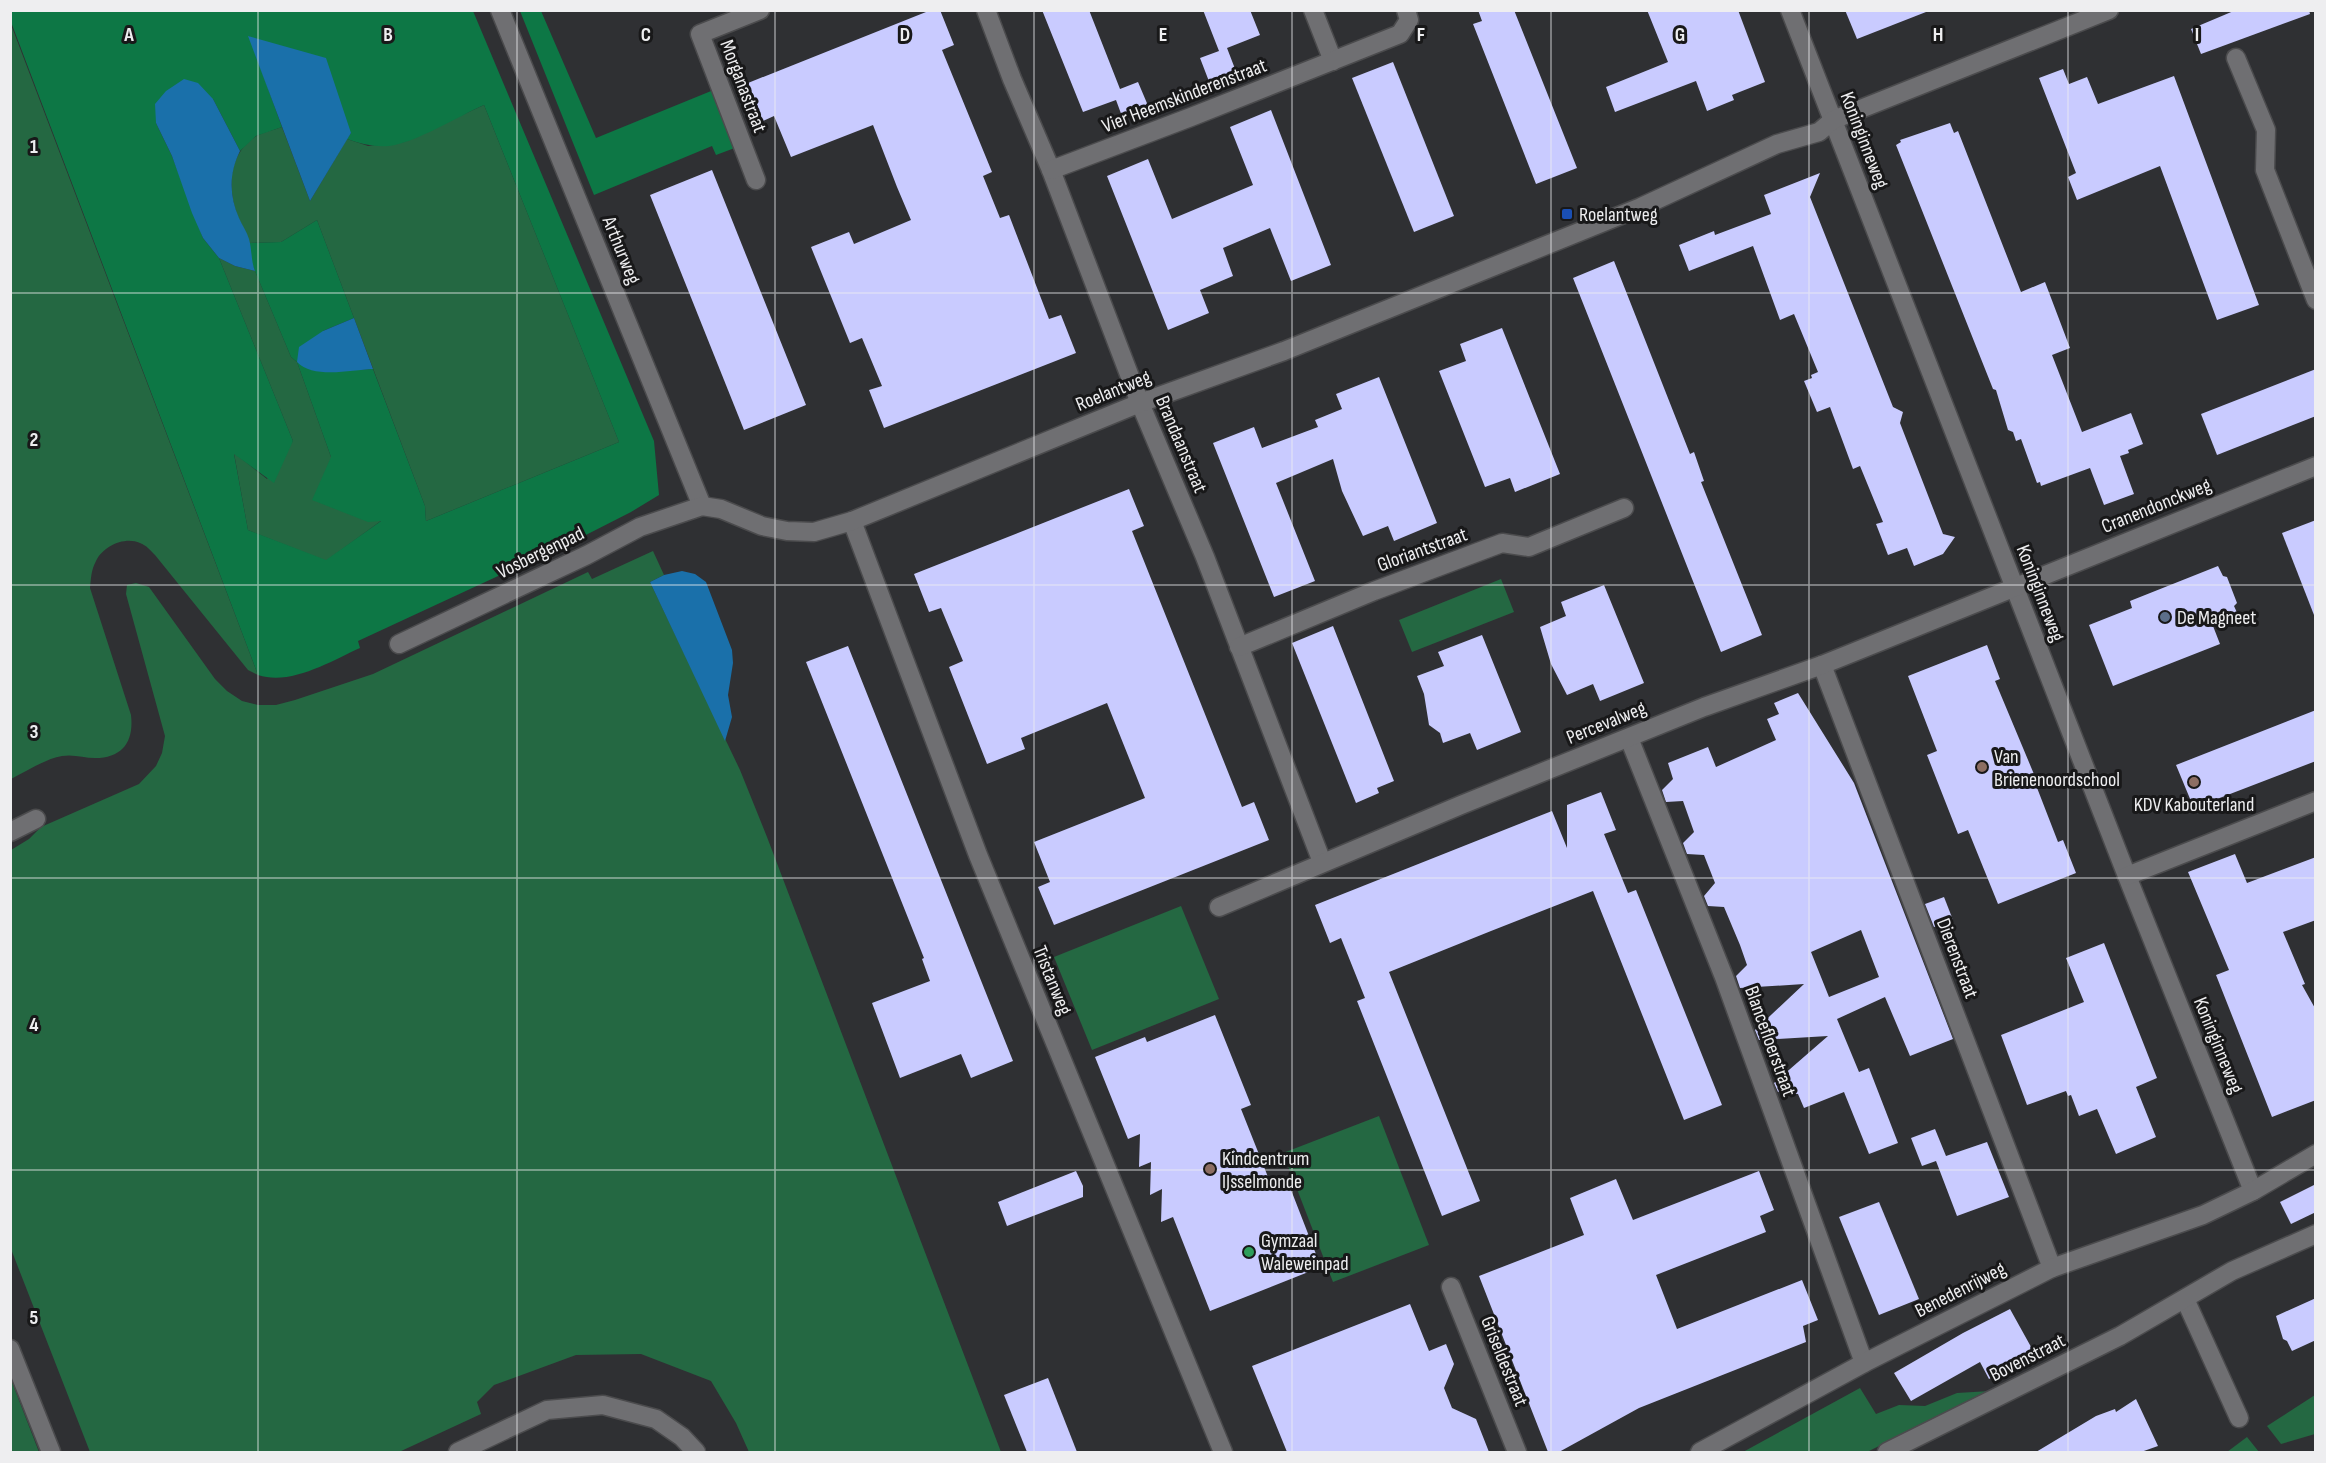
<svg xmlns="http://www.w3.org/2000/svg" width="2326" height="1463" font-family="'Sofia Sans Condensed',sans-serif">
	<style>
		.green { fill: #246842 }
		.forest { fill: #0d7745; fill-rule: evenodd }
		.water { fill: #1a70aa }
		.building { fill: #c9cbff; fill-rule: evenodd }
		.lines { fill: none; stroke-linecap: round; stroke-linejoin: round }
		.minor-casing { stroke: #4b4b4d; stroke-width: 21 }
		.minor { stroke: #6f6f72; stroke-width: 18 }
		.grid { fill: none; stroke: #eeeef0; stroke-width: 1.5; stroke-opacity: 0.55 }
		.transit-dot { fill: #1a4fb4; stroke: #181819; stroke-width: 2 }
		.service-dot { fill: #5c6f8a; stroke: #181819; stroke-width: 2 }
		.education-dot { fill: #8d6e63; stroke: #181819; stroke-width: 2 }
		.leisure-dot { fill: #2e9e5b; stroke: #181819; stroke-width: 2 }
		.labels { text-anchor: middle; stroke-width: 6; stroke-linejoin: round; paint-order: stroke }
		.street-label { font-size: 20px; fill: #eeeef0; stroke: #181819 }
		.poi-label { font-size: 20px; fill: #eeeef0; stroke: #181819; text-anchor: start }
		.grid-label { font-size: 20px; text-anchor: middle; font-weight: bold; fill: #eeeef0; stroke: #181819; stroke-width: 6; stroke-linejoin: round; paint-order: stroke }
	</style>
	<rect width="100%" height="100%" fill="#2f3033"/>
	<g class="green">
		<path d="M10,22L258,675L248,670L155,555C151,551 146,545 140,543C125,536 103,546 96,561C91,570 91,579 90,588L131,715C134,741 123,758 95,758C84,758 74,754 62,756C45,759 27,771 11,779Z"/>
		<path d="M484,105L619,442L426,521L425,506L317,220L281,242L249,243C248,234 242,226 238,217C227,189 228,155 255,137C263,132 274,130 282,127L310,201L347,139L368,146L404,142Z"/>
		<polygon points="219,258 235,266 255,271 291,357 297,362 331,457 382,520 326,561 248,530 234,453 267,479 293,441"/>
		<polygon points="653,551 664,575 650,582 740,770 767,837 1001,1452 749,1452 736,1423 711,1381 641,1354 576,1355 494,1385 477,1402 481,1414 399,1452 90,1452 11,1249 11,850 29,839 41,827 139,784 156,766 162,753 165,736 126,594 127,585 136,583 149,587 215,679 227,691 242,701 258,705 276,705 295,700 373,674 588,572 592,579"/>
		<polygon points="1501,579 1514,612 1412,652 1399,620"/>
		<polygon points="1181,906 1219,999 1092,1050 1054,957"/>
		<polygon points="1379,1116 1429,1245 1333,1282 1283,1153"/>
		<polygon points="10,1377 39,1452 11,1452"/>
		<polygon points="1860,1388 1876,1414 1899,1405 1925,1406 1957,1393 1990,1391 1867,1452 1743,1452"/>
		<polygon points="2315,1395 2315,1434 2281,1444 2267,1426"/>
		<polygon points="2247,1437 2259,1452 2227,1452"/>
	</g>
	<g class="forest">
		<path d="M11,10L473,11L654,441L659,495L631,512L578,539L358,641L360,648C331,661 291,686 258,675L11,22ZM249,36L351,133L347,139C361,144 374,147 389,146C415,143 459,116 484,105L619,442L426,521L425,506L373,369L321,371L323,331L354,318L317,220L281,242L249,243L252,264L291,357L297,362L331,457L312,500L368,522L381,521L326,560L248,530L234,454L274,483L293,441L219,258L203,238L172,156L156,123L213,99L240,151L256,136L282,127Z"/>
		<polygon points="520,11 541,11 596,138 716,89 740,146 716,155 712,146 594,195"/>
	</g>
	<g class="water">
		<polygon points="248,36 326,58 351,133 310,201"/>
		<path d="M184,79L198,83L213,99L240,151C229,173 229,195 239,218C242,225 247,232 249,239C252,250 251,261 255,271L235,266L219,258L203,238L192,213L172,156L156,123L155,104L166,91Z"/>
		<path d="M354,318L373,369C351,370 313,379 297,362L299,347L323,331Z"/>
		<polygon points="682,571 695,574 706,582 732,650 733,663 728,695 732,717 725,741 650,582 664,575"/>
	</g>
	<g class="building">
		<polygon points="931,10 940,10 954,45 942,50 992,172 983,176 1000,218 1009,215 1049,319 1061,315 1076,353 884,428 869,390 882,386 862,338 850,343 811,247 849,232 854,244 911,220 897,187 873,125 791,157 774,116 763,121 748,83"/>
		<polygon points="1042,10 1089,10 1120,89 1138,82 1149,108 1123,119 1116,100 1083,112"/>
		<polygon points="1203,10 1250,10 1260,35 1227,48 1237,74 1210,84 1200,58 1219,51"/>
		<polygon points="1478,10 1514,10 1577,168 1536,184 1473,24 1482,21"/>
		<polygon points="1647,10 1738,10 1765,82 1732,95 1734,100 1707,111 1696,81 1615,112 1606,87 1668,62"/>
		<polygon points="1845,10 1926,10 1926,12 1857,39"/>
		<polygon points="2236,10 2309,10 2310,14 2201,54 2191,29"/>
		<polygon points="1393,62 1454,216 1414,232 1352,78"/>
		<polygon points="2063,69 2069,84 2087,77 2098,104 2174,76 2259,305 2217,320 2160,166 2077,200 2068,177 2076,173 2039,78"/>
		<polygon points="1271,110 1331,265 1291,281 1270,228 1223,248 1233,276 1200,290 1209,313 1168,330 1107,176 1148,159 1172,219 1253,185 1230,127"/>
		<polygon points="1950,123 1954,133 1958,131 2021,292 2045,282 2070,348 2052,355 2082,432 2131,413 2143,444 2128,450 2129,453 2120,456 2134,494 2104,505 2090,468 2041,486 2040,482 2037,483 2021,439 2016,441 2013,432 2008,430 1996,390 1993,389 1896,145 1901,142 1900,140"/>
		<polygon points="712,170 806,405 744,430 650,195"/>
		<polygon points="1820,173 1810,197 1893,407 1903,412 1900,423 1943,534 1955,537 1943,554 1914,566 1907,548 1888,555 1876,524 1883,522 1860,466 1853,469 1830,407 1817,412 1804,381 1812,378 1811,375 1818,372 1794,314 1780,320 1753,246 1689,271 1679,245 1714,231 1715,235 1771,214 1764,195"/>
		<polygon points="1614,261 1690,454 1694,452 1704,481 1701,482 1762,635 1721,652 1573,278"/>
		<polygon points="1502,328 1560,474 1515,492 1510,478 1485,487 1439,371 1466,361 1460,344"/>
		<polygon points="2316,369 2316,416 2217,455 2201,414"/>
		<polygon points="1379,377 1437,523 1394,541 1388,526 1363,536 1342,491 1333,459 1276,483 1315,581 1274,597 1213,443 1254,427 1262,448 1318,427 1315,420 1342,409 1336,394"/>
		<polygon points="1129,489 1144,526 1132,531 1242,807 1254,802 1269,840 1054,925 1038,887 1050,882 1034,842 1145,798 1107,703 1021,738 1025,749 987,764 949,667 963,661 941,608 929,612 914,574"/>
		<polygon points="2316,520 2316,615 2314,615 2282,533"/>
		<polygon points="2218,566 2223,576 2227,577 2237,603 2234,606 2239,617 2213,626 2220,644 2113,686 2089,625 2132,608 2130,601"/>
		<polygon points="1604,585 1644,683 1600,701 1593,684 1567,695 1551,664 1540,627 1566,616 1561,602"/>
		<polygon points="1333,626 1394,781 1377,788 1379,793 1356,803 1292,643"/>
		<polygon points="1482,635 1521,732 1477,750 1470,733 1443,743 1440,733 1429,725 1424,694 1417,676 1444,666 1438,652"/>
		<polygon points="1987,645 2000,679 1995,681 2036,779 2034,780 2058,842 2063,840 2076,873 1998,904 1968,830 1958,834 1927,755 1937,751 1908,676"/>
		<polygon points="848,646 1013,1061 971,1078 961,1054 900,1078 872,1003 930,981 922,959 924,958 806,662"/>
		<path d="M1798,693L1854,783L1953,1039L1910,1056L1885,997L1837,1019L1859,1072L1869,1068L1898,1143L1869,1154L1844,1092L1804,1108L1798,1094L1778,1092L1774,1083L1828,1036L1759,1040L1755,1030L1804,984L1740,988L1736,976L1747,965L1740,945L1724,907L1708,906L1704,896L1715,883L1704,855L1687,854L1683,843L1694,832L1683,801L1666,802L1662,790L1673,779L1668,763L1708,747L1716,767L1776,740L1767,719L1779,714L1774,703ZM1861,930L1879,977L1829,997L1811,952Z"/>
		<polygon points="2316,710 2316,761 2204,804 2203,801 2193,806 2176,765"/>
		<polygon points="1601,792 1616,830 1604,834 1628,893 1636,890 1722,1105 1684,1120 1593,891 1491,931 1389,972 1480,1201 1442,1216 1357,1001 1365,998 1341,938 1330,943 1315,905 1552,811 1567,848 1567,805"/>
		<polygon points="2235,854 2247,883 2316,857 2316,920 2283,932 2305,984 2302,985 2316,1010 2316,1100 2272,1117 2216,975 2229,970 2188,872"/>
		<polygon points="1944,897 1953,920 1934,927 1925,904"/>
		<polygon points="2104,943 2157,1078 2136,1087 2156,1137 2116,1154 2097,1109 2079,1116 2071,1095 2068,1096 2066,1091 2027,1105 2001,1035 2084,1002 2066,958"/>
		<polygon points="1215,1015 1251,1105 1241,1109 1270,1182 1286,1177 1321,1267 1210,1311 1173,1217 1161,1222 1162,1189 1150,1195 1151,1162 1139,1167 1140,1134 1128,1139 1095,1057 1145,1037 1147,1042"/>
		<polygon points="1935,1129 1946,1156 1987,1142 2009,1197 1957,1216 1936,1161 1922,1166 1911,1138"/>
		<polygon points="1076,1171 1083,1186 1083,1197 1007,1226 998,1202"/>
		<polygon points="1759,1171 1774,1210 1760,1216 1766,1232 1656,1275 1677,1329 1802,1280 1818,1320 1803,1326 1806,1342 1639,1408 1559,1452 1548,1452 1479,1276 1584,1235 1570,1198 1616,1179 1633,1220"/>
		<polygon points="2316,1184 2316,1212 2291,1224 2280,1202"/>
		<polygon points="1879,1202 1919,1299 1879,1315 1839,1217"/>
		<polygon points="2316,1298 2316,1340 2292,1351 2287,1341 2283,1339 2276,1316"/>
		<polygon points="1410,1304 1429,1351 1446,1344 1454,1364 1444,1388 1452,1408 1476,1419 1489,1452 1287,1452 1252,1366"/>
		<polygon points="2010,1309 2035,1354 1989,1379 1980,1362 1911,1401 1894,1373 1963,1333"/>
		<polygon points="1048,1378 1077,1452 1027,1452 1004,1395"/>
		<polygon points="2136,1399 2158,1446 2141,1452 2036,1452 2096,1416 2115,1409 2116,1412"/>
	</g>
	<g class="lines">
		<g class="minor-casing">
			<g id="minor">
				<polyline points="500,10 702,506"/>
				<polyline points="986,10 1012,79 1051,170 1140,403 1205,557 1322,862"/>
				<polyline points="1313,10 1333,61"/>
				<polyline points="1790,10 2127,876 2253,1191"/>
				<polyline points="2236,58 2266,130 2265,170 2316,300"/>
				<polyline points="1051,170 1191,117 1400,34 1409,20 1406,10"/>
				<polyline points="756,180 700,34 760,10"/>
				<polyline points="852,521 978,855 1223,1452"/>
				<polyline points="399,644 587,555 640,527 702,506 721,509 762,526 787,531 814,532 852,521 1140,403 1284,351 1641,207 1777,144 1819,132 1833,120 2109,10"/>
				<polyline points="1239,647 1374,591 1502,543 1529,547 1624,508"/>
				<polyline points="1822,665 2052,1268"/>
				<polyline points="1629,738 1724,977 1864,1363"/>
				<polyline points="10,832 36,819"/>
				<polyline points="2127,876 2316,801"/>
				<polyline points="1219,907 1461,805 1704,707 1822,665 2316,466"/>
				<polyline points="1451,1287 1517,1452"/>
				<polyline points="2185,1299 2239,1418"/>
				<polyline points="10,1349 51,1452"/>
				<polyline points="458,1452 547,1410 603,1405 656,1419 682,1437 696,1452"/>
				<polyline points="1700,1452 1864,1363 2052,1268 2203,1215 2253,1191 2316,1154"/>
				<polyline points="1887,1452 2120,1336 2232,1271 2316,1234"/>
			</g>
		</g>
		<use href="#minor" class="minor"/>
	</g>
	<path class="grid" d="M258,10V1452M517,10V1452M775,10V1452M1034,10V1452M1292,10V1452M1551,10V1452M1809,10V1452M2068,10V1452M10,293H2316M10,585H2316M10,878H2316M10,1170H2316"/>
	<rect class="transit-dot" x="1561" y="208" width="12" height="12" rx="3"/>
	<circle class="service-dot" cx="2165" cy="617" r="6"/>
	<g class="education-dot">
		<circle cx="1982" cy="767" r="6"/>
		<circle cx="2194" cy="782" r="6"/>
		<circle cx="1210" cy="1169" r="6"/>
	</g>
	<circle class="leisure-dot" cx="1249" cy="1252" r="6"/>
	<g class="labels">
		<g class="street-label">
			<text transform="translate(744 86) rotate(69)" y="7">Morganastraat</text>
			<text transform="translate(1184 95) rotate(-21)" y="7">Vier Heemskinderenstraat</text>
			<text transform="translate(1865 140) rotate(69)" y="7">Koninginneweg</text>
			<text transform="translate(622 250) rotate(68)" y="7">Arthurweg</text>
			<text transform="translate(1113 390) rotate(-22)" y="7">Roelantweg</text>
			<text transform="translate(1182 444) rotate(67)" y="7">Brandaanstraat</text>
			<text transform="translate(2156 505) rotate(-22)" y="7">Cranendonckweg</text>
			<text transform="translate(1422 549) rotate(-20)" y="7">Gloriantstraat</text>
			<text transform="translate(540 552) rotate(-26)" y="7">Vosbergenpad</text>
			<text transform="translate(2041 593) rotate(69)" y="7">Koninginneweg</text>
			<text transform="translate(1606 722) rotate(-22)" y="7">Percevalweg</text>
			<text transform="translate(1958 958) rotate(69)" y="7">Dierenstraat</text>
			<text transform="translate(1053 980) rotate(68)" y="7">Tristanweg</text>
			<text transform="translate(1771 1041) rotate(70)" y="7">Blancefloerstraat</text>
			<text transform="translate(2219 1045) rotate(68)" y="7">Koninginneweg</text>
			<text transform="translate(1960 1289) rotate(-27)" y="7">Benedenrijweg</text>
			<text transform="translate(2027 1357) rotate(-27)" y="7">Bovenstraat</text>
			<text transform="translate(1505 1361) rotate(68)" y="7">Griseldestraat</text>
		</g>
		<g class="poi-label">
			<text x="1579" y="221">Roelantweg</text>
			<text x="2177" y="624">De Magneet</text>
			<text x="1994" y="763">Van<tspan x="1994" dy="23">Brienenoordschool</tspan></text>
			<text x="2194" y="811" text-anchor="middle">KDV Kabouterland</text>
			<text x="1222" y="1165">Kindcentrum<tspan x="1222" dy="23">IJsselmonde</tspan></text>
			<text x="1261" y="1247">Gymzaal<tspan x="1261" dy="23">Waleweinpad</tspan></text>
		</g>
	</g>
	<g class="grid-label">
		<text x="129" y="41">A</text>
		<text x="388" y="41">B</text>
		<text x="646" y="41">C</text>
		<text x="905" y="41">D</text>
		<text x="1163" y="41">E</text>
		<text x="1421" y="41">F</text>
		<text x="1680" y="41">G</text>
		<text x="1938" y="41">H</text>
		<text x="2197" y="41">I</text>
		<text x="34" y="153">1</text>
		<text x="34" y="446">2</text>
		<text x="34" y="738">3</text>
		<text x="34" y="1031">4</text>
		<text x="34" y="1324">5</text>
	</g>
	<rect width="2326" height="1463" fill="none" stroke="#eeeef0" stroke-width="24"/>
</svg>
